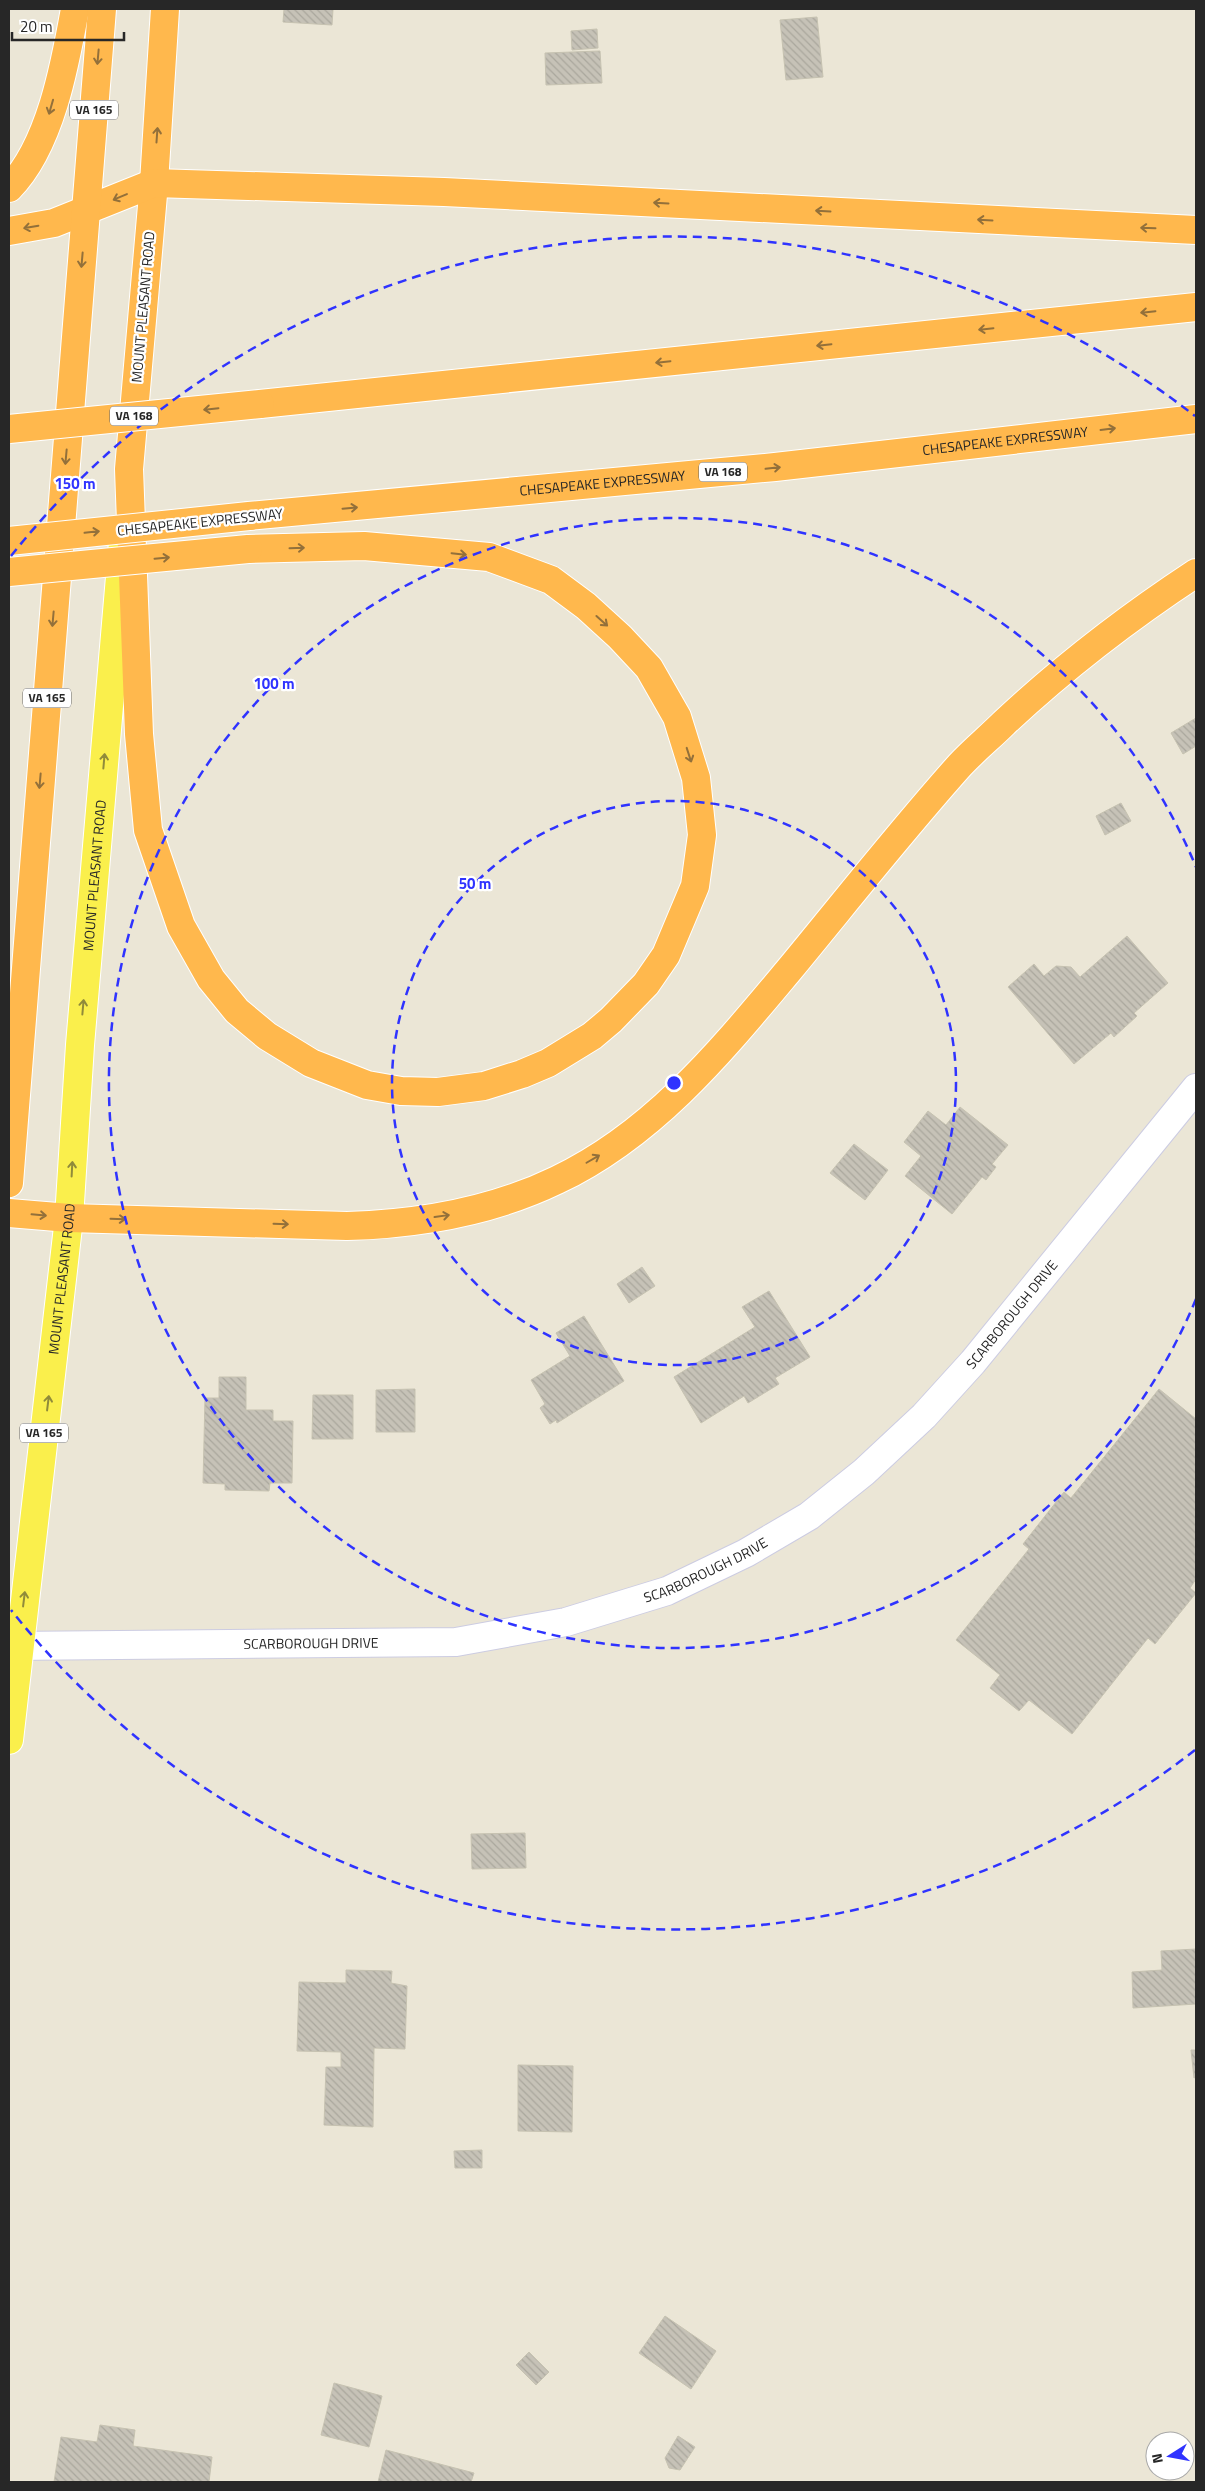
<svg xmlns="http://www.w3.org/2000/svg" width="1205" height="2491" font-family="'Titillium Web',sans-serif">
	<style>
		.building { fill: url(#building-back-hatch); stroke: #c6c2b1 }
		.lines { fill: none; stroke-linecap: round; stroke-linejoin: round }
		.street-casing { stroke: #cccce2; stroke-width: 30 }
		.primary-casing { stroke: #fff; stroke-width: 30 }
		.highway-casing { stroke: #fff; stroke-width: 30 }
		.street { stroke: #fff; stroke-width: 28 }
		.primary { stroke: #faef4c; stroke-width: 28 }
		.highway { stroke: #ffb84d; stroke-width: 28 }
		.highway-bridge-casing { stroke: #fff; stroke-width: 30; stroke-linecap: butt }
		.highway-bridge { stroke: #ffb84d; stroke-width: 28 }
		.oneway { stroke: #93703a }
		.oneway2 { stroke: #908b3a }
		.ring { fill: none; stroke: #2f33ff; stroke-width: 2.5; stroke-dasharray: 9 6 }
		.labels { text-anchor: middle; stroke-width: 4.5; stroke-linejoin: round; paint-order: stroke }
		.shield { fill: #fff; stroke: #686868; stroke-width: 1 }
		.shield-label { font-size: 12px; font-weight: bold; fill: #272727 }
		.street-label { font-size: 14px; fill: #272727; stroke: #fff }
		.centre { fill: #2f33ff; stroke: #fff; stroke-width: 2.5 }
		.ring-label { font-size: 15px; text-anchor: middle; font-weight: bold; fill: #2f33ff; stroke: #fff; stroke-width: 4.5; stroke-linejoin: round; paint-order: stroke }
	</style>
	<defs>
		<pattern id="building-back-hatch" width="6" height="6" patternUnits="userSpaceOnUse" patternTransform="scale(1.25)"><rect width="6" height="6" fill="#c6c2b7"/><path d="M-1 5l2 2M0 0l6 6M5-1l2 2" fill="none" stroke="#aaa79d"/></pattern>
	</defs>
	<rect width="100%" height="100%" fill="#ebe6d6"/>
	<g class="building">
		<polygon points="284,9 333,9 332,25 283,22"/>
		<polygon points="817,17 823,77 786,80 780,20"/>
		<polygon points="597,29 598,48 572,50 571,31"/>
		<polygon points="600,51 602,83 546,85 545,53"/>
		<polygon points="1196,718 1196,746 1183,754 1171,733"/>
		<polygon points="1121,803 1131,821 1105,835 1096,816"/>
		<polygon points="1127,936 1168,983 1134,1013 1137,1016 1114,1037 1111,1033 1074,1064 1008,987 1034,964 1044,976 1056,966 1071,967 1080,977"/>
		<polygon points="960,1107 1008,1145 992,1164 996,1167 986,1180 982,1177 952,1214 905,1176 921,1156 904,1142 928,1111 946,1125"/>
		<polygon points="854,1144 888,1170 865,1200 830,1173"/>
		<polygon points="642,1267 655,1286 629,1303 617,1284"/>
		<polygon points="769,1291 810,1357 775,1378 779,1384 748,1403 744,1396 701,1423 674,1377 755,1327 742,1307"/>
		<polygon points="584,1316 624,1381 557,1423 556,1420 550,1424 540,1408 545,1404 531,1380 570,1356 556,1333"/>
		<polygon points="219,1377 246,1377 246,1410 273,1410 273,1421 293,1421 292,1483 270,1483 269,1491 225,1490 225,1484 203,1483 205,1398 219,1398"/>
		<polygon points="415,1389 415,1432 376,1432 376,1390"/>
		<polygon points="1159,1389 1196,1419 1196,1579 1190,1588 1196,1593 1155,1644 1148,1638 1072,1734 1029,1700 1019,1711 990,1688 1000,1675 956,1640 1029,1549 1023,1544 1064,1492 1071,1498"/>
		<polygon points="313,1395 353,1395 353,1439 312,1439"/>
		<polygon points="525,1833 526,1868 472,1869 471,1834"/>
		<polygon points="1196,1949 1196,2004 1133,2008 1132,1972 1162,1970 1161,1951"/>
		<polygon points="346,1970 392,1971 391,1983 407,1986 405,2049 374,2048 373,2127 324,2125 326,2067 341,2067 341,2052 297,2051 299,1982 346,1983"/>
		<polygon points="1191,2050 1196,2050 1196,2077 1194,2078"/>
		<polygon points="518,2065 573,2066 572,2132 518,2131"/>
		<polygon points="482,2150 482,2168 455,2168 454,2151"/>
		<polygon points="665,2316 716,2351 691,2389 639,2353"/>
		<polygon points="529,2352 549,2372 536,2385 516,2365"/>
		<polygon points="334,2383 382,2396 369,2447 321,2435"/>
		<polygon points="100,2425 135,2430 133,2446 212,2457 209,2482 54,2482 61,2437 97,2442"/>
		<polygon points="678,2436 695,2447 680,2470 669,2468 665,2458"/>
		<polygon points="386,2450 474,2473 471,2482 378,2482"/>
	</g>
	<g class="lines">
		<g class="street-casing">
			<g id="street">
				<path id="s1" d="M9,1646L456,1642L566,1622L667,1591L746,1553L809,1516L864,1472L924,1416L973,1362L1196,1088"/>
			</g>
		</g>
		<g class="primary-casing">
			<g id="primary">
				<path id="s2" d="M9,1740L69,1218L80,1045L123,542"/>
			</g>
		</g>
		<g class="highway-casing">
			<g id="highway">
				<polyline points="165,9 154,183 129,469 139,734 148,830 181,926 211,979 237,1011 267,1036 311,1063 367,1085 401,1091 438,1092 484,1086 522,1074 548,1063 592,1036 611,1020 646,984 666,955 695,886 702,835 696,778 677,717 649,668 620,637 586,606 551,580 489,557 364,546 248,549"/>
				<path d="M9,188C50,147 65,65 75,9"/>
				<polyline points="9,231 54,223 154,183 444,192 1196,230"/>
				<polyline points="260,404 1196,307"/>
				<path id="s3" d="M249,516L775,467L1196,419"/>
				<polyline points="9,1183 102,9"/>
				<path d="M9,1213L69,1218L347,1226C420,1224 491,1212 557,1180C654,1134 722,1050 789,970C846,901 901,831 960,765C974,750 990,737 1004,723C1065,666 1126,619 1196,573"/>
			</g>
		</g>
		<use href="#street" class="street"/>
		<use href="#primary" class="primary"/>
		<use href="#highway" class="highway"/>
		<g class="highway-bridge-casing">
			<g id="highway-bridge">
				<polyline points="9,429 260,404"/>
				<polyline points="9,541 249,516"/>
				<polyline points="9,572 248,549"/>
			</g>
		</g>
		<use href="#highway-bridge" class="highway-bridge"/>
	</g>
	<defs><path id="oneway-shaft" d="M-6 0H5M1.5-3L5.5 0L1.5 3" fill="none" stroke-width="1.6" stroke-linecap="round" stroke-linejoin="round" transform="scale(1.25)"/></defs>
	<g class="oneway">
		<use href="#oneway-shaft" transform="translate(98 57) rotate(95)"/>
		<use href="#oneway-shaft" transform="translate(51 107) rotate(106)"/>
		<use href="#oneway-shaft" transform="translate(157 135) rotate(-86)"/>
		<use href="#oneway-shaft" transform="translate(120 197) rotate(157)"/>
		<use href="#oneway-shaft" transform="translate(661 203) rotate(-177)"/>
		<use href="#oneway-shaft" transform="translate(823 211) rotate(-177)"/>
		<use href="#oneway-shaft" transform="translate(985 220) rotate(-177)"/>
		<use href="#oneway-shaft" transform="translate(31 227) rotate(170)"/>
		<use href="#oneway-shaft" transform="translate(1148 228) rotate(-178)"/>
		<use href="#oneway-shaft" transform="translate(82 260) rotate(95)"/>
		<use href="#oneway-shaft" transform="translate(1148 312) rotate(174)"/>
		<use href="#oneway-shaft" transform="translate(986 329) rotate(174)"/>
		<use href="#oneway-shaft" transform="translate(824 345) rotate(174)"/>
		<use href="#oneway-shaft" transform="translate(663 362) rotate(174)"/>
		<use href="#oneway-shaft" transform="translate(211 409) rotate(174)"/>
		<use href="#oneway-shaft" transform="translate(1108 429) rotate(-7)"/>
		<use href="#oneway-shaft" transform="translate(66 457) rotate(95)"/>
		<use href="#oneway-shaft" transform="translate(773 468) rotate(-6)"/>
		<use href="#oneway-shaft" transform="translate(350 508) rotate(-5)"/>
		<use href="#oneway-shaft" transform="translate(92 532) rotate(-6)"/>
		<use href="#oneway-shaft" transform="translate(297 548) rotate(-2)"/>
		<use href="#oneway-shaft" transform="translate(459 554) rotate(6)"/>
		<use href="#oneway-shaft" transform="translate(162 558) rotate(-5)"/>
		<use href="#oneway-shaft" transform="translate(53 619) rotate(95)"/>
		<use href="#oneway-shaft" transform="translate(602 621) rotate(42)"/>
		<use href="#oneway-shaft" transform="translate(689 755) rotate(72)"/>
		<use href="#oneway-shaft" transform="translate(40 781) rotate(95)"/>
		<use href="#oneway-shaft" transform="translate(593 1159) rotate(-30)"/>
		<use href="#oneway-shaft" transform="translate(39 1215) rotate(5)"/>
		<use href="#oneway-shaft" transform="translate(442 1216) rotate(-8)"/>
		<use href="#oneway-shaft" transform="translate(118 1219) rotate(2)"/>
		<use href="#oneway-shaft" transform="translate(281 1224) rotate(2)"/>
	</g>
	<g class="oneway2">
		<use href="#oneway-shaft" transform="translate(104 761) rotate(-85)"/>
		<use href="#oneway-shaft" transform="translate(83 1007) rotate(-85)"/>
		<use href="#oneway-shaft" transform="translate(72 1169) rotate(-87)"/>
		<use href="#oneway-shaft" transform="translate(48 1403) rotate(-83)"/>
		<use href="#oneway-shaft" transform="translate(24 1599) rotate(-83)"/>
	</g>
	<g class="ring">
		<circle cx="674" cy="1083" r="282"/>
		<path d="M1196 1299A565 565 0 1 1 1196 867"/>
		<path d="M1195 1750A847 847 0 0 1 11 1610M11 556A847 847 0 0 1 1195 416"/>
	</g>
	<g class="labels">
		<g class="shield">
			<rect x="70" y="100.5" width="48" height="19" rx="4"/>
			<rect x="110" y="406.5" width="48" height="19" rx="4"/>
			<rect x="699" y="462.5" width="48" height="19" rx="4"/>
			<rect x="23" y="688.5" width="48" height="19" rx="4"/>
			<rect x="20" y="1423.5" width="48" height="19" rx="4"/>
		</g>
		<g class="shield-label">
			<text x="94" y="114">VA 165</text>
			<text x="134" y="420">VA 168</text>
			<text x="723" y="476">VA 168</text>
			<text x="47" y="702">VA 165</text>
			<text x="44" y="1437">VA 165</text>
		</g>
		<g class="street-label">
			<text transform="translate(143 307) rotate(-85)" y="5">MOUNT PLEASANT ROAD</text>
			<text dy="5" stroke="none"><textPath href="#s3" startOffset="760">CHESAPEAKE EXPRESSWAY</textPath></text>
			<text dy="5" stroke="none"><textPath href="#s3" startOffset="355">CHESAPEAKE EXPRESSWAY</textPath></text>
			<text transform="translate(200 522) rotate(-6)" y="5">CHESAPEAKE EXPRESSWAY</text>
			<text dy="5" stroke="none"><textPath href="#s2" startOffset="869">MOUNT PLEASANT ROAD</textPath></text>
			<text dy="5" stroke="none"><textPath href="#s2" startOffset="464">MOUNT PLEASANT ROAD</textPath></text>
			<text dy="5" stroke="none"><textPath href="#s1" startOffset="1112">SCARBOROUGH DRIVE</textPath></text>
			<text dy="5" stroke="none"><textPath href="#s1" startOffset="708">SCARBOROUGH DRIVE</textPath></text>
			<text dy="5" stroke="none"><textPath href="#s1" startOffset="302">SCARBOROUGH DRIVE</textPath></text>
		</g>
	</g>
	<circle cx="674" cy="1083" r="8" class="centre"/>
	<g class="ring-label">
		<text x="75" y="489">150 m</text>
		<text x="274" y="689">100 m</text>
		<text x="475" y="889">50 m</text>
	</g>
	<rect width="1205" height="2491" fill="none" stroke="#272727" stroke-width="20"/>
	<g transform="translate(1170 2456) rotate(259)"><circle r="24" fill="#ffffff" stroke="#a9a9a9"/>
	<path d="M0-4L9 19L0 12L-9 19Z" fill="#2f33ff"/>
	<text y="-8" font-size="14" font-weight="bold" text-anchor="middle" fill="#272727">N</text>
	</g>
	<path d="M12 32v8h112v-8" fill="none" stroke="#272727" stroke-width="2.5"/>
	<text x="20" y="32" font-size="15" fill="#272727" stroke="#ffffff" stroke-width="4" paint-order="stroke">20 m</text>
</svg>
